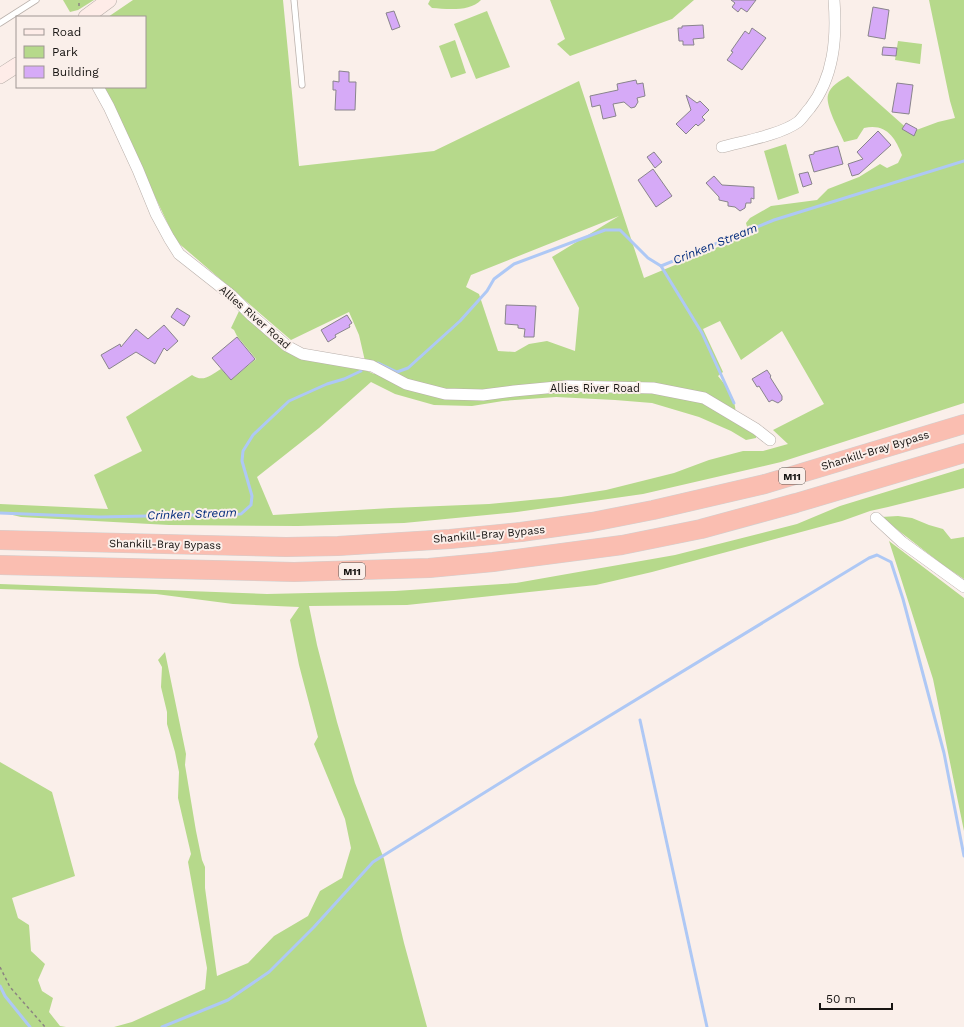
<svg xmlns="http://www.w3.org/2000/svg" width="964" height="1027" font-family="'Work Sans',sans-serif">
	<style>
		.green { fill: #b6d98b; fill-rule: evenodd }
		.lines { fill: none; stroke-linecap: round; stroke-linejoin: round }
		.stream { stroke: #aec8f5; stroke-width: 3 }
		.building { fill: #d6aaf7; stroke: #89848c }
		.lane-casing { stroke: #b9b0ab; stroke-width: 7 }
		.street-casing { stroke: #b9b0ab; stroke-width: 12 }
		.secondary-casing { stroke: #b9b0ab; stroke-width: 16 }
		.highway-casing { stroke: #d1d0d0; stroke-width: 20 }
		.path { stroke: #8b8481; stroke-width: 1.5; stroke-dasharray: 3 3; stroke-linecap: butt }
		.lane { stroke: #fff; stroke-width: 5.5 }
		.street { stroke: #fff; stroke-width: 11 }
		.secondary { stroke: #feece8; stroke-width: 15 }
		.highway { stroke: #fabeb1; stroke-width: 19 }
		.labels { text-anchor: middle; stroke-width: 4; stroke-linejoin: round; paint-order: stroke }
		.shield { fill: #faefea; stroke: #5b5653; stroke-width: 1 }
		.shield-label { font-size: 10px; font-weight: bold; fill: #171412 }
		.street-label { font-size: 11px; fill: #171412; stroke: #faefea }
		.water-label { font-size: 12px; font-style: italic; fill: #002a7c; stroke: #faefea }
	</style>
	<rect width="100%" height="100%" fill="#faefea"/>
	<g class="green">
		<polygon points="63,0 94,0 78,10 70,12"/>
		<path d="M133,0H283L299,166L434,151L579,81L644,278L749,234L746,223L750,218L771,206L817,200L828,189L859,177L880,164L887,168L898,163L902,155C895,137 886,123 864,128L857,139L844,142C840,132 825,106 828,95C830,86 840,81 848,76L911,132L938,122L955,118L950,101L929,0H964V403L781,462L643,494L517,512L404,523L298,526L169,525L21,517L0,512V504L108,509L94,475L142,451L126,417L192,375C203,383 211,375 221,369L231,380L256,359L237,336L234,330L231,328L240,309L254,325L282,349L363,369L374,374L381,369L365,361L359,335L349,312L291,340L176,241L103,87H145V17H108ZM619,216L552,257L579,308L575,351L547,341L529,344L515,352L498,351L479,294L466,287L471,275ZM720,321L741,360L782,331L824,404L773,430L788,444L763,451H743L709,460L674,473L606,490L561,497L489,504L391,508L273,515L257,477L319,428L371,382L395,394L434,405L472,406L503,401L556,397L615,400L652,403L699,417L731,431L746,440L756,438L757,432L735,419C738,402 729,389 718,376L723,372L703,329Z"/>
		<path d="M430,0H481C470,12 447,9 432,8L428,4Z"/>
		<polygon points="550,0 694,0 672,19 570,56 557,44 565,39"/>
		<polygon points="487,11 510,67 476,79 454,24"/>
		<polygon points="455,40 466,73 451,78 439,46"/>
		<polygon points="898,41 922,44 920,64 895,60"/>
		<polygon points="786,144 799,193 778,200 764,151"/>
		<polygon points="964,468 964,488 888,507 870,511 842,521 652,572 596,585 407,605 309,606 317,645 337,722 355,783 384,859 404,943 427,1027 114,1027 132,1022 205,989 207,968 188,862 191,854 178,798 179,772 175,752 167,724 167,712 161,687 162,667 158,660 165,652 186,754 185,765 196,831 202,860 205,867 205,888 217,976 248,963 274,936 308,916 320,891 342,878 351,848 345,819 314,744 318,737 299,665 290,620 299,607 233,604 156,594 0,589 0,584 267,594 395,591 516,583 675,555 797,524 840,506"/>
		<polygon points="898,516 912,518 929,525 943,529 951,539 964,537 964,579 943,565 881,517"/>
		<polygon points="889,541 964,598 964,831 933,679"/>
		<polygon points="0,762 52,792 75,876 12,898 18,918 29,925 31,951 45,964 38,980 42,991 53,998 49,1012 60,1026 66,1027 0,1027"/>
	</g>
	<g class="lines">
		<g class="stream">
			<polyline points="661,266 702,333 734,403"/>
			<polyline points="378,363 397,372 408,368 460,321 487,291 494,279 514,264 605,230 620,230 648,258 661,266 774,220 964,161"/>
			<polyline points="0,513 100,517 241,514 251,505 252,496 242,461 243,451 253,435 289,401 327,384 344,379 361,371"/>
			<polyline points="640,720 707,1027"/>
			<polyline points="0,986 5,996 30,1027"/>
			<polyline points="162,1027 228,1000 269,972 314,927 373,862 532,763 869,558 877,555 891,562 903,599 944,753 964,856"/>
		</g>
	</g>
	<g class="building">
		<polygon points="731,0 756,0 747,12 741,8 738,12 732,7 735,3"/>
		<polygon points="873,7 889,10 885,39 868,36"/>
		<polygon points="394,11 400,27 392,30 386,13"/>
		<polygon points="703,25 704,38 693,39 694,45 683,45 683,41 679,41 678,28 682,28 682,26"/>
		<polygon points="752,28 766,38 742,70 727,60 733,52 731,51 745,31 749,34"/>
		<polygon points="883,47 897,48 896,56 882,55"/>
		<polygon points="339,71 349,72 349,82 356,82 355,110 335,110 336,90 333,90 333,81 339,82"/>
		<polygon points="636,80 637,84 643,83 645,96 637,98 638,102 635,107 631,108 624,102 613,104 616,116 603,119 600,105 592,107 590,96 618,90 617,84"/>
		<polygon points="897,83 913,85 909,114 892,112"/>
		<polygon points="686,95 697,103 700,101 709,110 702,117 705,120 698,126 696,124 686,134 676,124 691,110"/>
		<polygon points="906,123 917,129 914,136 902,129"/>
		<polygon points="878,131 891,145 859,174 852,176 848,164 863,159 857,152"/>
		<polygon points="838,146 843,164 814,172 809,155 814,154 814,152"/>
		<polygon points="654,152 662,162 655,168 647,157"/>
		<polygon points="653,169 672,196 656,207 638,180"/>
		<polygon points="808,172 812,184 803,187 799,174"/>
		<polygon points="714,176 722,185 754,187 754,199 751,198 751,203 746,203 745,208 740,211 735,207 728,206 728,202 719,200 719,197 706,183"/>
		<polygon points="506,305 536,306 534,337 524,337 525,329 518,328 518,325 505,324"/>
		<polygon points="177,308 190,316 184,326 171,317"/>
		<polygon points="347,315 352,323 349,325 350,327 335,335 336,337 328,342 321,330"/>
		<polygon points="164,325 178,341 167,351 164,348 155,364 136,352 109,369 101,355 120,344 121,347 136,329 148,339"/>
		<polygon points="237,337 255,359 231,380 212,358"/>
		<polygon points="767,370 771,376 770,377 782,396 782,400 778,403 772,400 769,402 759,386 757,387 752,379"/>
	</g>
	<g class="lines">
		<g class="lane-casing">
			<g id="lane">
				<polyline points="294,0 302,85"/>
				<polyline points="0,23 36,0"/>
			</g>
		</g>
		<g class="street-casing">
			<g id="street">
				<polyline points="98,87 109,107 138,170 156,214 169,238 179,254 231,295 251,315 287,346 302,354 372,366 406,384 445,394 483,395 514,391 567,386 653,388 704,398 756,429 770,440"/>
				<path d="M722,147C744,141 780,135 798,122C802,119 806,112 810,108C834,77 837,38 834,0"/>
				<polyline points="876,518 902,542 964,587"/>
			</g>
		</g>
		<g class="secondary-casing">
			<g id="secondary">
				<polyline points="86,17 109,0"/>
				<polyline points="0,76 17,65"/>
			</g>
		</g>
		<g class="highway-casing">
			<g id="highway">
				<polyline points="0,540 286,547 338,546 450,539 521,532 592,522 653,510 765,484 964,424"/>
				<polyline points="0,565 294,572 429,568 493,562 622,545 701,529 796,503 964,453"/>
			</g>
		</g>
		<g class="path">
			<polyline points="79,6 79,0"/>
			<polyline points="0,967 10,987 45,1027"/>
		</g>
		<use href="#lane" class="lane"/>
		<use href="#street" class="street"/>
		<use href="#secondary" class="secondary"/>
		<use href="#highway" class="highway"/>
	</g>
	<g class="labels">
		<g class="shield">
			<rect x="779" y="468" width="26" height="16" rx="3"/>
			<rect x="339" y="563" width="26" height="16" rx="3"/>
		</g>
		<g class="shield-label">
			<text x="792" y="480">M11</text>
			<text x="352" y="575">M11</text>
		</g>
		<g class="street-label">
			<text transform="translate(255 317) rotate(41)" y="4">Allies River Road</text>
			<text x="595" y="392">Allies River Road</text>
			<text transform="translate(875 450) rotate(-17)" y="4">Shankill-Bray Bypass</text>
			<text transform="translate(489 534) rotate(-5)" y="4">Shankill-Bray Bypass</text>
			<text transform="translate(165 544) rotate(1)" y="4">Shankill-Bray Bypass</text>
		</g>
		<g class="water-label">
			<text transform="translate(715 244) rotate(-22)" y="4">Crinken Stream</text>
			<text transform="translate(192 514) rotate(-2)" y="4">Crinken Stream</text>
		</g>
	</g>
	<rect x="16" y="16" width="130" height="72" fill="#faefea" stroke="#9f9794"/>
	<rect x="24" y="29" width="20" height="6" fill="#feece8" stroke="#9f9794"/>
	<text x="52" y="36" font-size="12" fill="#171412">Road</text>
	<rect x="24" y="46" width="20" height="12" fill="#b6d98b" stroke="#9f9794"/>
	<text x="52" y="56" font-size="12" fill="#171412">Park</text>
	<rect x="24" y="66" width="20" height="12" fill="#d6aaf7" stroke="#9f9794"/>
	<text x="52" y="76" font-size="12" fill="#171412">Building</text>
	<path d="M820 1003v6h72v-6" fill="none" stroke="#171412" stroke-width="2"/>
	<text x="826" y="1003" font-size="12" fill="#171412" stroke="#faefea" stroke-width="3" paint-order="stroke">50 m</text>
</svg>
